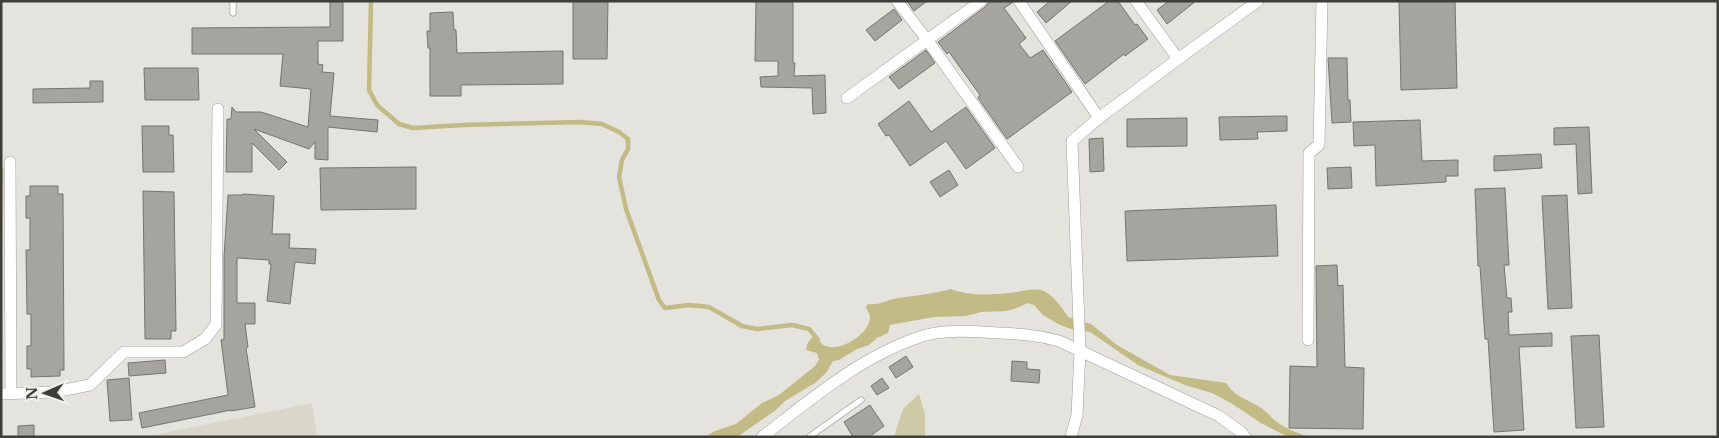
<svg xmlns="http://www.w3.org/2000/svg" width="1719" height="438" font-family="'Libre Baskerville',serif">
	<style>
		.built { fill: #d8d7c9 }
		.green { fill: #cecaa7 }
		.water { fill: #c2bb85 }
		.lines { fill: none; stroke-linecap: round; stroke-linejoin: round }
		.stream { stroke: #c2bb85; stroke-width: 4.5 }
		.building { fill: #a5a49e; stroke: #75756f }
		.lane-casing { stroke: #a09f99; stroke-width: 7 }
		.street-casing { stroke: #a09f99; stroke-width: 12 }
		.lane { stroke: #fff; stroke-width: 5.5 }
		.street { stroke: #fff; stroke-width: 11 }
	</style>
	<rect width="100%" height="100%" fill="#e4e3dd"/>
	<polygon class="built" points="312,403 317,437 145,437"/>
	<g class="green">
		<polygon points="1,168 4,169 1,303"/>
		<polygon points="919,394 925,414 925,437 894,437 903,409"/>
	</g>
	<path class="water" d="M951,289C967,296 992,295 1009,293C1020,292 1034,287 1044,291C1054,296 1062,308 1068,317L1091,324L1117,345L1170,375L1226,383C1234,396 1246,399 1258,406C1266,410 1270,417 1277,422C1286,429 1298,433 1309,437H1288L1261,423L1231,403L1212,393L1185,385L1138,365L1090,332L1071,329L1058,324L1043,315L1034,305L1028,303L1014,309L1006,311L981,312L966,316L934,317L890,325L888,333L877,338L869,345L857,349L839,360L833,361L826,373L815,383L785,401L776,410L737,437H705L715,431L736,424L762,403L779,395L815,366L819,360L817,353L806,350C807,343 810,338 816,335C819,340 820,344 826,346C841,352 869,334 870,318C870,314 867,310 866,307L868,304C880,306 888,299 899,298C917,295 933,294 951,289Z"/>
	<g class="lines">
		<polyline class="stream" points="371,1 369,90 377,105 399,124 413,128 463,125 580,122 602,124 619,132 628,139 628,149 622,160 619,177 626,209 659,300 665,308 689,305 709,307 742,326 757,329 792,325 809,329 818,340"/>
	</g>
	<g class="building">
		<polygon points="330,1 343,1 343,41 318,41 318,64 323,65 322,72 334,73 330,116 378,120 377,132 328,127 328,160 315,159 315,142 309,149 254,129 287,162 279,170 252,143 252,172 226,172 227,119 231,119 232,107 236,112 261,112 308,127 311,89 280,86 283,54 192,54 192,28 330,27"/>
		<polygon points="573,1 608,1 607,59 573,59"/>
		<polygon points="756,1 793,1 793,63 795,63 794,76 825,75 826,113 813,114 812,88 761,87 760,77 778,76 778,61 755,61"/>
		<polygon points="907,1 927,1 914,11"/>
		<polygon points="990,1 1012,1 1012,3 1004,8 1026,38 1019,44 1030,58 1043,50 1072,92 1007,139 978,98 980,95 949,52 947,54 938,42 985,7"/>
		<polygon points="1050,1 1072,1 1046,23 1037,12"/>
		<polygon points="1109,1 1118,1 1135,25 1137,24 1148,39 1125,56 1124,54 1085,84 1055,41"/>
		<polygon points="1169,1 1196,1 1167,24 1157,10"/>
		<polygon points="1399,1 1455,1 1457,88 1401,90"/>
		<polygon points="894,9 902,20 875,41 866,30"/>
		<polygon points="453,12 454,30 456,30 457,53 563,51 563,84 461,85 461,96 430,96 430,48 428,48 427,31 430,31 430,13"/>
		<polygon points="926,50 935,63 899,89 889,77"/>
		<polygon points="1328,58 1347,58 1348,100 1350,100 1351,122 1332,123"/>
		<polygon points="144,68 198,68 199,100 145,100"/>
		<polygon points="90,81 103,81 103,102 33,103 33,89 90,88"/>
		<polygon points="909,101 931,132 966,107 995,148 966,169 946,141 910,166 889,135 886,136 878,124"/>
		<polygon points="1287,116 1287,131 1257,132 1258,139 1220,140 1219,117"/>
		<polygon points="1187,118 1187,146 1127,147 1127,119"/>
		<polygon points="1420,120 1422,161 1458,160 1458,176 1446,176 1446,182 1376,186 1375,145 1354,146 1353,122"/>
		<polygon points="142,126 169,126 169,135 173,135 174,172 143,172"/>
		<polygon points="1589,127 1592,193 1578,194 1576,144 1554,145 1554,128"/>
		<polygon points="1103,138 1104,171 1090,172 1089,139"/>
		<polygon points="1541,154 1542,168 1494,171 1494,156"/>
		<polygon points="416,167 416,209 321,210 320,168"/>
		<polygon points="1351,167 1352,188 1328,189 1327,168"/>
		<polygon points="949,170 958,185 940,197 930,182"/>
		<polygon points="30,186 58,186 58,194 63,194 64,370 60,370 60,376 31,377 31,369 27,369 27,346 31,346 31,314 27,314 26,250 30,250 30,218 26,218 26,196 30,196"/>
		<polygon points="1505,188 1509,265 1504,265 1507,298 1511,298 1512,312 1508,312 1509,335 1552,333 1552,346 1519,347 1524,430 1494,432 1488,339 1485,339 1480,266 1478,266 1475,189"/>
		<polygon points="143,191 174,192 176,331 171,331 171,339 145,339"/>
		<polygon points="243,194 274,196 272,234 290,234 289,248 316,249 315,264 295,262 290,304 267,301 271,264 269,264 269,260 237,258 237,303 255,303 255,324 245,324 248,347 246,348 255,407 231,411 231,410 142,428 139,413 228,395 221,340 224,339 224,257 228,195 243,195"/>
		<polygon points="1567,195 1572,308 1548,309 1542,196"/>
		<polygon points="1276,205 1278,256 1127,261 1125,211"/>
		<polygon points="1337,265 1338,286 1343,285 1345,367 1364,368 1363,429 1289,428 1290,366 1317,367 1316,266"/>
		<polygon points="1599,335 1604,427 1576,428 1571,336"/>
		<polygon points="906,356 913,367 896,378 889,367"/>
		<polygon points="165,360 166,373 129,376 128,363"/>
		<polygon points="1012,361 1027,362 1027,369 1040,370 1039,383 1011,381"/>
		<polygon points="129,378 132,420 110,421 107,380"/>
		<polygon points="882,378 889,388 877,395 871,386"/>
		<polygon points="870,405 884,426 869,437 853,437 844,422"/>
		<polygon points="34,425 34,437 18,437 18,426"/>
	</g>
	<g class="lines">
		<g class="lane-casing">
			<g id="lane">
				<polyline points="233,1 233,13"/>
				<polyline points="809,437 861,400"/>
			</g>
		</g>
		<g class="street-casing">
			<g id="street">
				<polyline points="897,1 928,41 1018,167"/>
				<polyline points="1019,1 1099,118"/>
				<polyline points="1136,1 1178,59"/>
				<polyline points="847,98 981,1"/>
				<polyline points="10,162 11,394"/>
				<polyline points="1308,340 1309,153 1319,145 1322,1"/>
				<polyline points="1,394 54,392 90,385 124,352 183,352 205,339 216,325 218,109"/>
				<path d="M762,437C811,399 865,353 926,335C949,329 975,332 999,333C1020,334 1038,335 1059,341L1219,416L1241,432L1245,437"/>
				<polyline points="1071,437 1077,415 1080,351 1072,141 1099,118 1178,59 1258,1"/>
			</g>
		</g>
		<use href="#lane" class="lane"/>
		<use href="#street" class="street"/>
	</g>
	<rect width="1719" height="438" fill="none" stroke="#3d3d3a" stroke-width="5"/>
	<g transform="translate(45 393) rotate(268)" stroke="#f1f0ea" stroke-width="4" paint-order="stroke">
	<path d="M0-4L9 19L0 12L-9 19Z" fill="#3d3d3a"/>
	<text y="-8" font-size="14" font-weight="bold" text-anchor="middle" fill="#3d3d3a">N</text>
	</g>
</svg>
